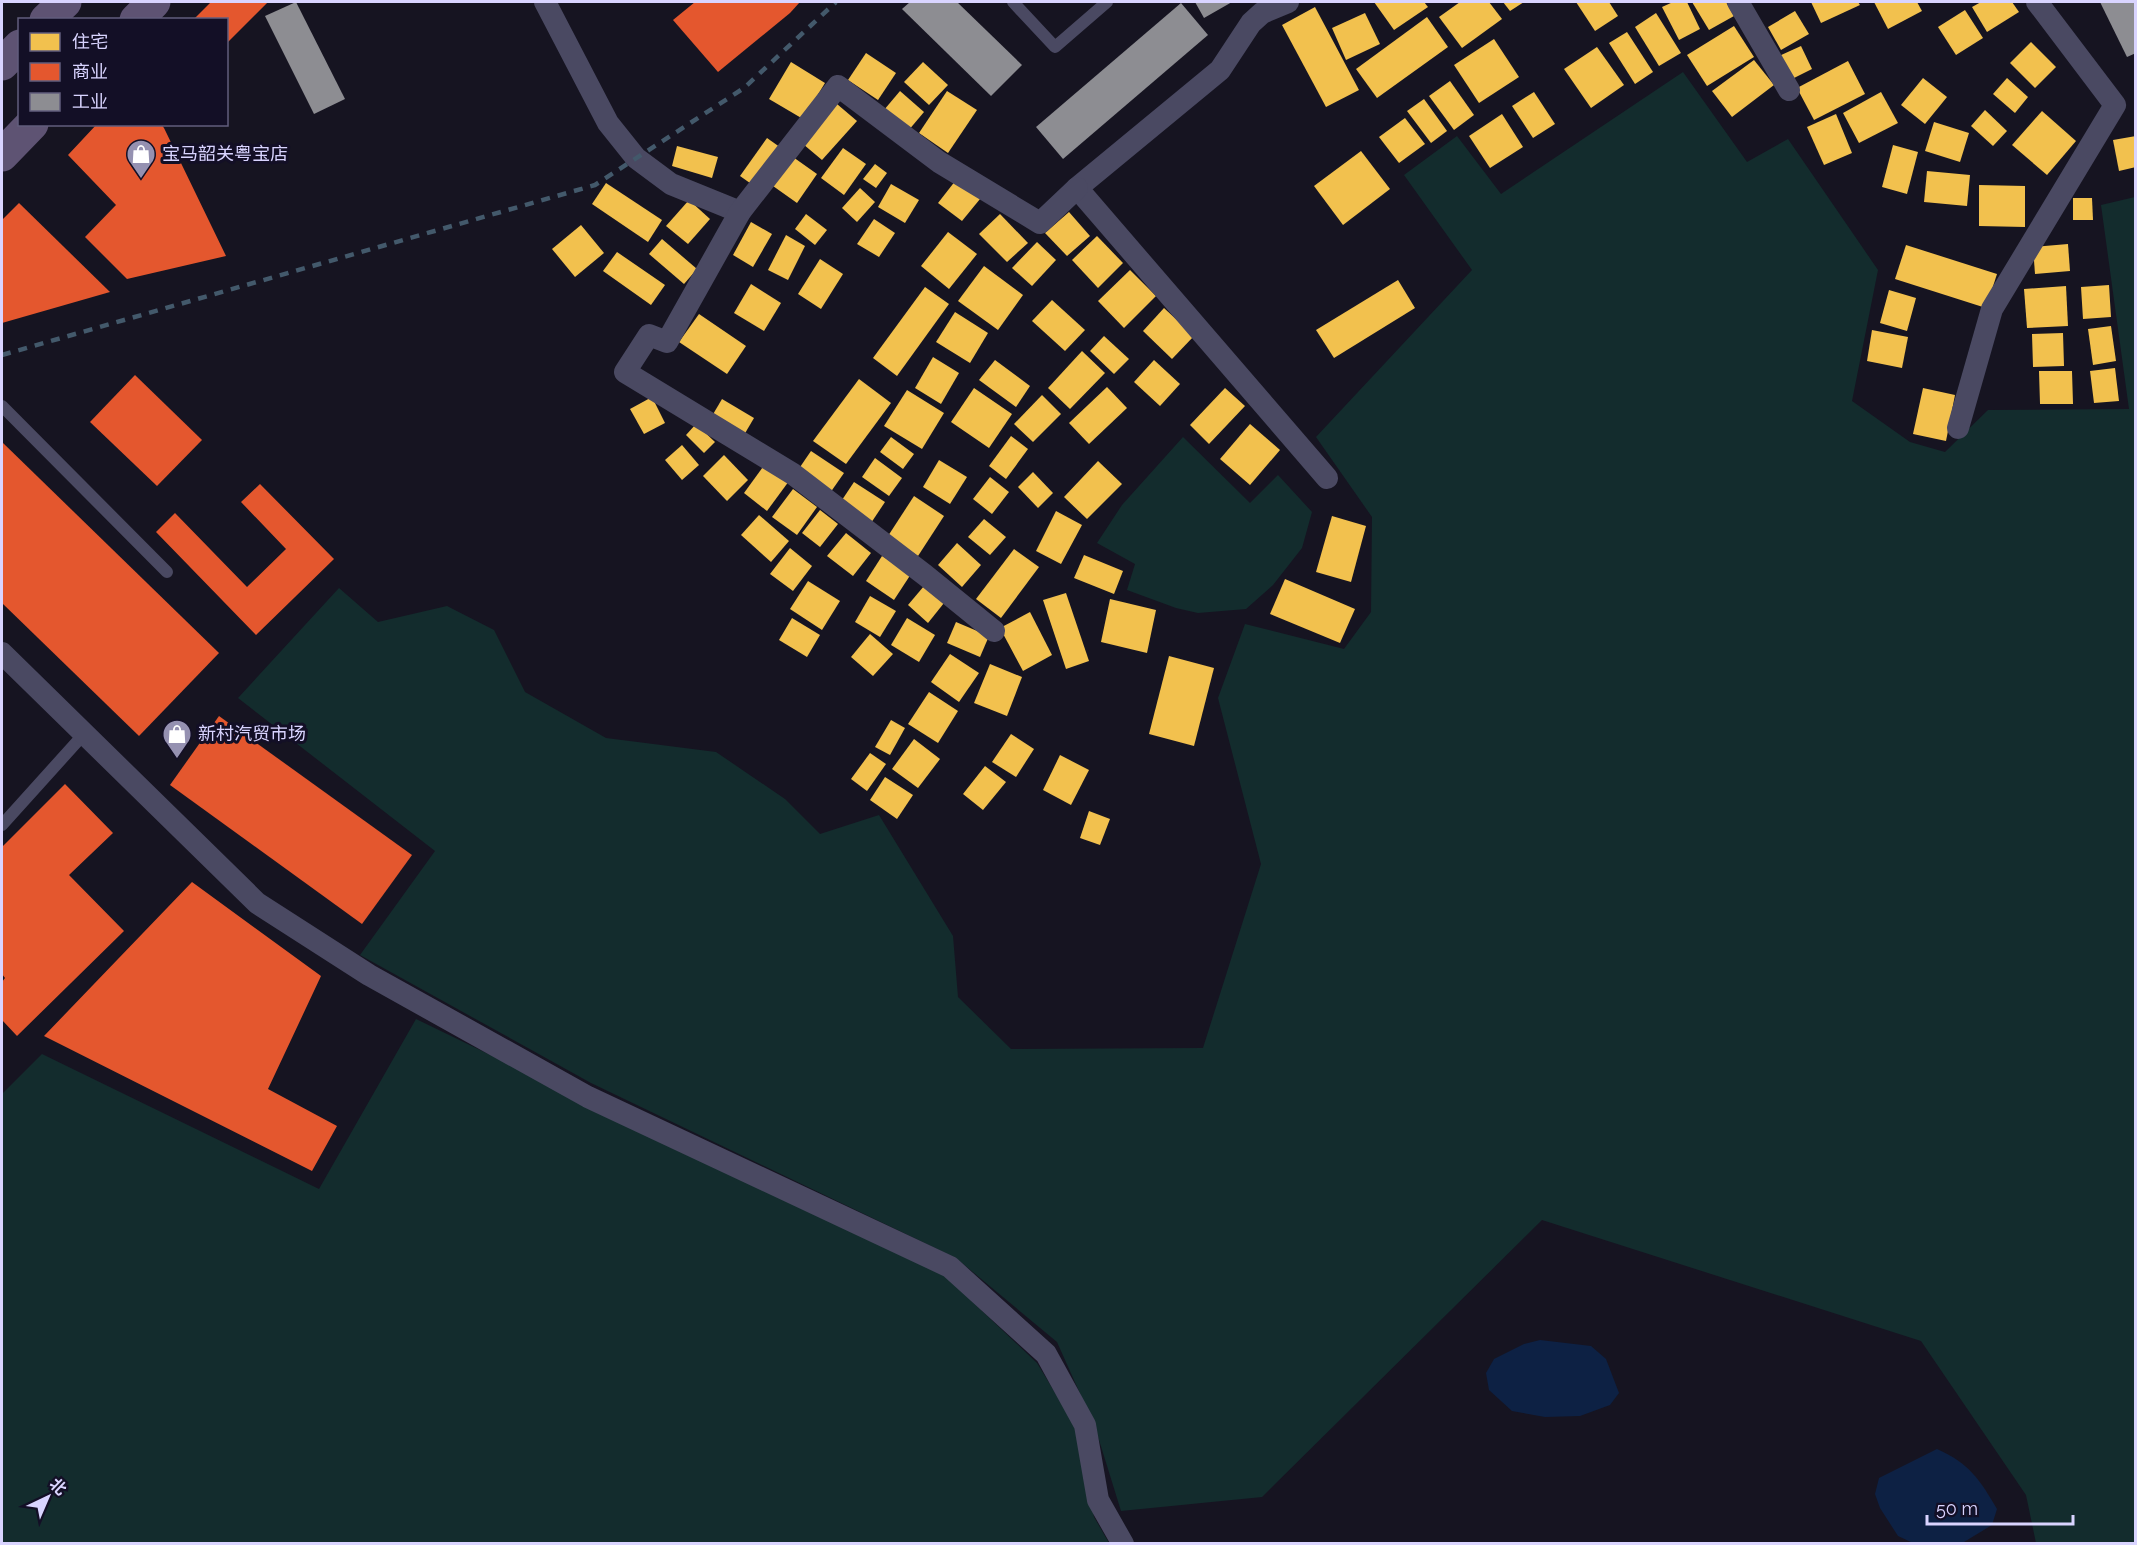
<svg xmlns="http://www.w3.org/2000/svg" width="2137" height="1545" font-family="Raleway,'Noto Sans SC',sans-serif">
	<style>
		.green { fill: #132c2d }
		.water { fill: #0d2144 }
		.homes { fill: #f2c14e }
		.shops { fill: #e4572e }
		.industry { fill: #8d8d92 }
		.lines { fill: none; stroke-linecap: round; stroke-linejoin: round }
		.service { stroke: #4a4962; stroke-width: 12 }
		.minor { stroke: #4a4962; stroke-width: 22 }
		.primary { stroke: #5e5373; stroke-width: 33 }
		.rail { stroke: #43596b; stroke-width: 4.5; stroke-dasharray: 9 8; stroke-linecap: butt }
		.labels { text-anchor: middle; stroke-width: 6; stroke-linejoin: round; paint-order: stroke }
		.poi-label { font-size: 18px; fill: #d9d4ff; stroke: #130f26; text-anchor: start }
	</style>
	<rect width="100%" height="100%" fill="#161421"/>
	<g class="green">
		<polygon points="1683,72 1747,162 1788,139 1878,270 1852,401 1910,442 1945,452 1988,410 2129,409 2101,205 2135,197 2135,1543 2036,1543 2026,1495 1921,1341 1542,1220 1262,1497 1121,1511 1095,1427 1057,1342 956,1258 591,1083 360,955 435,851 238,698 339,588 378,622 447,606 494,630 525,692 606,738 716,752 785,799 820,834 879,815 953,936 958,997 1011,1049 1203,1048 1261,864 1218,698 1245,624 1344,649 1371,612 1372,517 1316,437 1472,270 1404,175 1457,136 1501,194"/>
		<polygon points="1183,437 1250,503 1278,475 1312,512 1302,548 1273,585 1246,609 1198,613 1176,608 1127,590 1135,564 1097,543 1122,505"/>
		<polygon points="416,1019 942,1273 1037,1363 1079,1432 1094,1517 1109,1543 2,1544 2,1094 42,1054 319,1189"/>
	</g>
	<g class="water">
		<polygon points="1540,1340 1591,1346 1606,1359 1619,1393 1610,1405 1580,1416 1545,1417 1512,1411 1489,1390 1486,1373 1494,1359 1524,1344"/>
		<path d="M1937,1449C1969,1463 1980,1480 1997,1509L1992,1525L1964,1542L1913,1543L1898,1536L1880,1508L1875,1494L1879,1478Z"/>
	</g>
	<g class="homes">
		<polygon points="1374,2 1424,2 1428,7 1394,30"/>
		<polygon points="1460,2 1489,2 1502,19 1462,48 1439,17"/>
		<polygon points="1503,2 1524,2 1510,11"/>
		<polygon points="1576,2 1609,2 1618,16 1595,31"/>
		<polygon points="1673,2 1687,2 1700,29 1679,40 1662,7"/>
		<polygon points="1692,2 1726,2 1734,16 1709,30"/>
		<polygon points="1811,2 1858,2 1860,5 1821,23"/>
		<polygon points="1874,2 1917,2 1922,11 1888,29"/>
		<polygon points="1981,2 2012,2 2019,12 1987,32 1972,7"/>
		<polygon points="1315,7 1359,90 1326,107 1282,25"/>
		<polygon points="1965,10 1983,38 1956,55 1938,27"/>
		<polygon points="1795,11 1809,34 1781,50 1768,27"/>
		<polygon points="1365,13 1380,44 1346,60 1332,28"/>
		<polygon points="1656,13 1681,53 1659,66 1635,27"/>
		<polygon points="1427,17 1448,47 1377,98 1356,69"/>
		<polygon points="1734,26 1754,57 1707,86 1687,55"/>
		<polygon points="1627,32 1653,72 1635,84 1609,43"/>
		<polygon points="1494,39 1519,77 1479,103 1454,65"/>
		<polygon points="2031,42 2056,67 2035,88 2010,63"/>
		<polygon points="1801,46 1812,69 1790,80 1779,56"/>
		<polygon points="1597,47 1624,85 1591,108 1564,69"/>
		<polygon points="866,53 896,73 878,100 848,80"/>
		<polygon points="1754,60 1774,85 1732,117 1712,91"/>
		<polygon points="1848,61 1865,94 1814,120 1797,88"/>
		<polygon points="791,62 825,83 803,119 769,99"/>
		<polygon points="923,62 948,85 929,105 904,82"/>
		<polygon points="1923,78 1947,97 1925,124 1901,105"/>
		<polygon points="2007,78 2028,97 2015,113 1993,94"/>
		<polygon points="1450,81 1474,115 1454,130 1429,96"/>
		<polygon points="900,91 924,112 908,131 884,110"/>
		<polygon points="947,91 977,110 948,153 919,133"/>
		<polygon points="1534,92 1555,124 1533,138 1512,106"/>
		<polygon points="1881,92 1898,123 1859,143 1843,113"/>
		<polygon points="1424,99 1447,131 1431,143 1407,111"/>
		<polygon points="837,104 857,121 822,160 803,144"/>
		<polygon points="1985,110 2007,131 1993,146 1971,126"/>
		<polygon points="2042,111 2076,141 2047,175 2012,145"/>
		<polygon points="1502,114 1523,147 1490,168 1469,136"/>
		<polygon points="1836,114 1852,153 1824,165 1807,127"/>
		<polygon points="1405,118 1425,144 1399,163 1379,137"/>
		<polygon points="1934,122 1969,133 1960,162 1925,151"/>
		<polygon points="2136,136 2136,167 2119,171 2113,140"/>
		<polygon points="767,138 784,150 757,188 740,176"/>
		<polygon points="1893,145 1918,152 1907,194 1882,187"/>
		<polygon points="677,146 718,157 712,178 672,166"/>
		<polygon points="843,148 866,164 844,195 821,178"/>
		<polygon points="1361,151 1390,189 1343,225 1314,186"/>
		<polygon points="793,157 817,174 797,203 773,186"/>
		<polygon points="875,164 887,173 876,188 863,179"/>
		<polygon points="1927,171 1970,175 1967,206 1924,202"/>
		<polygon points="956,180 980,199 962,221 938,203"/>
		<polygon points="606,183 662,220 648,242 592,204"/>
		<polygon points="891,184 919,200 905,223 878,207"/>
		<polygon points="1979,185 2025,186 2025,227 1979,226"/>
		<polygon points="860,188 875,202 857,222 842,208"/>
		<polygon points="2073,198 2092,198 2093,220 2073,220"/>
		<polygon points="689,200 710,219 688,244 666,226"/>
		<polygon points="1069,212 1090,236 1067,256 1045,233"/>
		<polygon points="806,214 827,230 815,245 795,229"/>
		<polygon points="1000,214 1028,243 1007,262 979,234"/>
		<polygon points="874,219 895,233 879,257 857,244"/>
		<polygon points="751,222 772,234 753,267 733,255"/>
		<polygon points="581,225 604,253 575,277 552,249"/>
		<polygon points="948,232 977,254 949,289 921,266"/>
		<polygon points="786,235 805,246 788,280 768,270"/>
		<polygon points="1097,236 1123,263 1098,288 1072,260"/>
		<polygon points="662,239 697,269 684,284 649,254"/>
		<polygon points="1037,242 1056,260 1032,286 1012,268"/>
		<polygon points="2068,244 2070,271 2035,274 2033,247"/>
		<polygon points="1906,245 1997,274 1986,308 1895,279"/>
		<polygon points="617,252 665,285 651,305 603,271"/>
		<polygon points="820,259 843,274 821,309 798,294"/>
		<polygon points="984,266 1023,295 998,330 958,301"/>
		<polygon points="1130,270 1156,296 1124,328 1098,301"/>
		<polygon points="1398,280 1415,308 1334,358 1316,330"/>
		<polygon points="751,284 781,303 764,331 734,313"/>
		<polygon points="2109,285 2111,317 2083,319 2081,287"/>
		<polygon points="2066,286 2068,326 2027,328 2024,289"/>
		<polygon points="925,287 949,304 897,376 873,358"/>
		<polygon points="1889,290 1916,298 1907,331 1880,323"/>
		<polygon points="1052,300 1085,330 1065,351 1032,321"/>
		<polygon points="1164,308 1194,336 1172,359 1143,331"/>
		<polygon points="955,312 988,333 970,363 936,342"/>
		<polygon points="699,314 746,346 727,374 679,342"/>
		<polygon points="2111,326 2116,361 2093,365 2088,329"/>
		<polygon points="1872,330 1908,337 1902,368 1867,361"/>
		<polygon points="2063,333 2064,366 2033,367 2032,334"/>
		<polygon points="1104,336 1129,359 1114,374 1090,351"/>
		<polygon points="1082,351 1105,373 1070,409 1048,388"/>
		<polygon points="933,357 959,373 941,404 915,388"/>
		<polygon points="995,360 1030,386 1016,407 979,380"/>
		<polygon points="1154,360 1180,384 1160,406 1134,382"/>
		<polygon points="2115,368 2119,401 2094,403 2090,371"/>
		<polygon points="2039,371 2072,371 2073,404 2040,404"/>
		<polygon points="859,379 891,403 846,464 813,441"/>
		<polygon points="1107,387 1127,408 1089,444 1069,423"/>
		<polygon points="974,388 1012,414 989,448 951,422"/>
		<polygon points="1225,388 1245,406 1209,444 1190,425"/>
		<polygon points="1923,388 1955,395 1946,441 1913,434"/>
		<polygon points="907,390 944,413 922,449 884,426"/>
		<polygon points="1042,395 1061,414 1033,442 1014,424"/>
		<polygon points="652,397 665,423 644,434 630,409"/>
		<polygon points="722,399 754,418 744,435 712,416"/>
		<polygon points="696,424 715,442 704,453 686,435"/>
		<polygon points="1250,424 1280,450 1250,485 1220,459"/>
		<polygon points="1011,436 1028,449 1006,479 989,466"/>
		<polygon points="891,437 914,454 903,469 880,452"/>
		<polygon points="682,445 699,465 682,480 665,460"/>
		<polygon points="811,451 844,473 830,493 798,470"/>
		<polygon points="724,455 748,480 727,501 703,476"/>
		<polygon points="875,458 902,478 889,496 862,477"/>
		<polygon points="939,460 967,477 950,504 923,487"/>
		<polygon points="1098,461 1122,484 1087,519 1064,497"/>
		<polygon points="765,464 789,481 767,511 744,493"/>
		<polygon points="1033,472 1053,493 1038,508 1018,487"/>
		<polygon points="990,477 1009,492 992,514 973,499"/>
		<polygon points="854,482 885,502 871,523 840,503"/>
		<polygon points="793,489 817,507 797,535 772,517"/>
		<polygon points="914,496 944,516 918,556 888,536"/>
		<polygon points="820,510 838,524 820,547 802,533"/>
		<polygon points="1056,511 1082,525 1061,564 1036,551"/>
		<polygon points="759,515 789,541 771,562 741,535"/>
		<polygon points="1332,516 1366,526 1351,582 1316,572"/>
		<polygon points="984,519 1006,537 990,555 968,537"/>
		<polygon points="846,533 871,553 853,576 827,556"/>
		<polygon points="957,543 981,565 962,587 938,565"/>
		<polygon points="790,548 812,566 793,591 770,574"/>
		<polygon points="1014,549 1039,567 1001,618 976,599"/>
		<polygon points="1084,555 1123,571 1114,594 1074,578"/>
		<polygon points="882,556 911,574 894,600 866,581"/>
		<polygon points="1285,579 1355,609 1340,643 1270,614"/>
		<polygon points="808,581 840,601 822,630 790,609"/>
		<polygon points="924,586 944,603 928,623 908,605"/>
		<polygon points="1066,593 1089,661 1066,669 1043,600"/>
		<polygon points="870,596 896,611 880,637 855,622"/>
		<polygon points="1110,599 1156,610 1147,653 1101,642"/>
		<polygon points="1030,612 1052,655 1023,671 1000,628"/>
		<polygon points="792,618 820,635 807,657 779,640"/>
		<polygon points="907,618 935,635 919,662 891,645"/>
		<polygon points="956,622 989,636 980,657 947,643"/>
		<polygon points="870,634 893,654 873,676 851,657"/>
		<polygon points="950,654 979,673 959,702 931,682"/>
		<polygon points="1169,656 1214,668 1194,746 1149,734"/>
		<polygon points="990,664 1022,677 1007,716 974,703"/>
		<polygon points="929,692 958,711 938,743 908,724"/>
		<polygon points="891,720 905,728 890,755 875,747"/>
		<polygon points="1011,734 1034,749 1016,777 992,762"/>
		<polygon points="914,739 940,759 918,788 892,769"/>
		<polygon points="870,753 886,764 867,791 851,779"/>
		<polygon points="1060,755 1089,770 1071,805 1043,790"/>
		<polygon points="985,766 1006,782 983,810 963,794"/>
		<polygon points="885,777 913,795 897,819 870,800"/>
		<polygon points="1089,811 1110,819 1100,845 1080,838"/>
	</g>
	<g class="shops">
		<polygon points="211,2 268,2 226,44 226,20 193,20"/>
		<polygon points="695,2 800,2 790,13 718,72 673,20"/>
		<polygon points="97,124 161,124 164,128 226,256 127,279 85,237 116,205 68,155"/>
		<polygon points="19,203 110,292 2,323 2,220"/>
		<polygon points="135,375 202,440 157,486 90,422"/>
		<polygon points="2,442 219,653 139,736 2,603"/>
		<polygon points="260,484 334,559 256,635 156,532 175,513 247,587 286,549 241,502"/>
		<polygon points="219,716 412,855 362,924 170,785"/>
		<polygon points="65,784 113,833 69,875 124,931 17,1036 2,1020 2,982 5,978 2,974 2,847"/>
		<polygon points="192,882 321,976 268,1089 337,1126 312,1171 44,1036"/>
	</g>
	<g class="industry">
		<polygon points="296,2 345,99 314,114 265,16"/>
		<polygon points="910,2 957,2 1022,65 991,96 902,9"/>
		<polygon points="1195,2 1232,2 1204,18"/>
		<polygon points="2100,2 2136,2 2136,53 2127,57"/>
		<polygon points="1181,3 1208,35 1063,159 1036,127"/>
	</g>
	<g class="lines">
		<g class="service">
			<polyline points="1013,2 1055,47 1107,2"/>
			<polyline points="2,406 167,572"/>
			<polyline points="2,825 84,734"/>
		</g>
		<g class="minor">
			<polyline points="545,2 608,123 636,158 671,184 740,212"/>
			<polyline points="1288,2 1262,13 1251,23 1220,70 1077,188 1327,478"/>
			<polyline points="1738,2 1789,90"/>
			<polyline points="1958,428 1992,309 2115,105 2037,2"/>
			<polyline points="994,631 925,575 793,474 625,372 649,335 667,342 740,212 838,86 939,162 1040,223 1077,188"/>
			<polyline points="2,653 257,903 369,975 588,1097 950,1267 1046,1354 1085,1425 1098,1500 1123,1544"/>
		</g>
		<g class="primary">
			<polyline points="46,20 65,2"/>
			<polyline points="136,20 154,2"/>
			<polyline points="2,64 20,46"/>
			<polyline points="2,155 32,124"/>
		</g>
		<polyline class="rail" points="2,355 595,185 744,88 836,2"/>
	</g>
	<defs>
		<g id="shop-pin" transform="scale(1.5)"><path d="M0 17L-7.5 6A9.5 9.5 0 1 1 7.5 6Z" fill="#9591b1" stroke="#130f26"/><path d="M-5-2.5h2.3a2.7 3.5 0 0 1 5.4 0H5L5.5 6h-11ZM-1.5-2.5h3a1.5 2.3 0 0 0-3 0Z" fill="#fff"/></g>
	</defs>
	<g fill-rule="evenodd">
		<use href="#shop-pin" x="141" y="154"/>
		<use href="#shop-pin" x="177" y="734"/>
	</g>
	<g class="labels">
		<g class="poi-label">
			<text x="162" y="160">宝马韶关粤宝店</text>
			<text x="198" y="740">新村汽贸市场</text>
		</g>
	</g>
	<rect width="2137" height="1545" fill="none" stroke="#d9d4ff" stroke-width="6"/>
	<rect x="18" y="18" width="210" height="108" fill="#130f26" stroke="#625e7d" stroke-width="1.5"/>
	<rect x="30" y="33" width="30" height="18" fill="#f2c14e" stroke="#625e7d" stroke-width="1.5"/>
	<text x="72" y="48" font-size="18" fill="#d9d4ff">住宅</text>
	<rect x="30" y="63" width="30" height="18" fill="#e4572e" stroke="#625e7d" stroke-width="1.5"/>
	<text x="72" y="78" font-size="18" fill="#d9d4ff">商业</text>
	<rect x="30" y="93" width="30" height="18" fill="#8d8d92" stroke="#625e7d" stroke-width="1.5"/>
	<text x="72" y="108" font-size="18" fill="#d9d4ff">工业</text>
	<g transform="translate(48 1497) rotate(44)" stroke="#130f26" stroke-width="4.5" paint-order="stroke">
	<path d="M0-4.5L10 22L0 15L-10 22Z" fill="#d9d4ff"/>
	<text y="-9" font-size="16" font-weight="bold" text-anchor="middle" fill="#d9d4ff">北</text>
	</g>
	<path d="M1927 1515v9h146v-9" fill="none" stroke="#d9d4ff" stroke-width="3"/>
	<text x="1936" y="1515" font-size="18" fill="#d9d4ff" stroke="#130f26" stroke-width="4.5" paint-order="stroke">50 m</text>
</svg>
